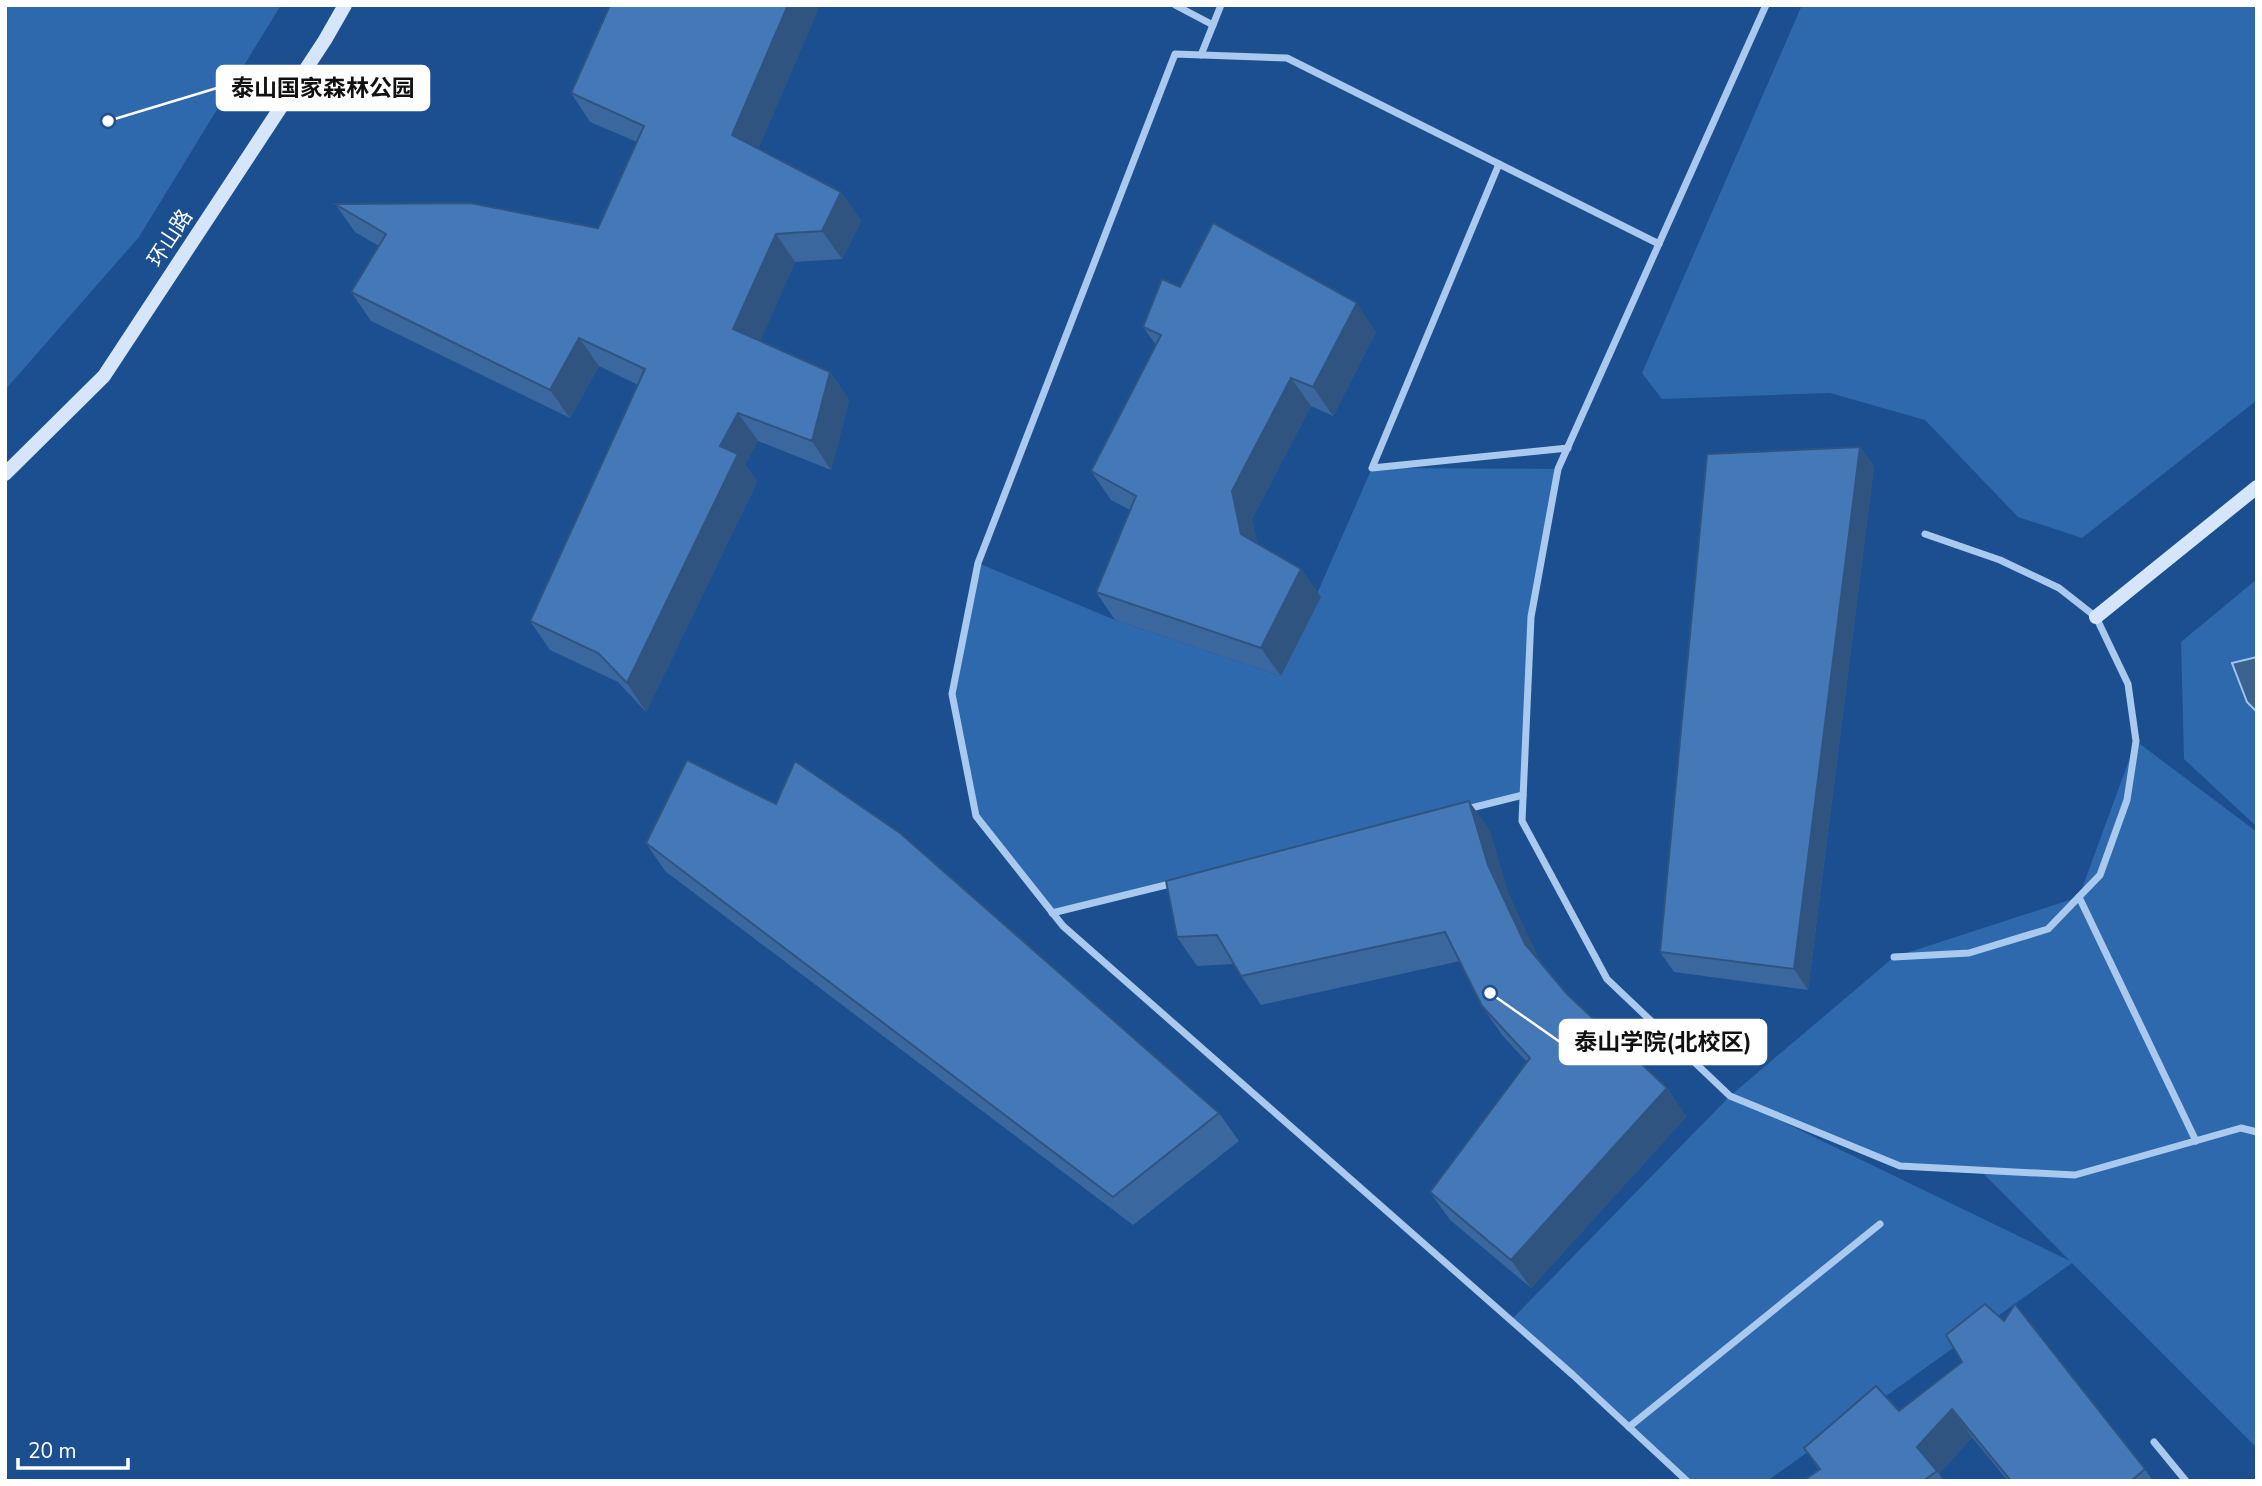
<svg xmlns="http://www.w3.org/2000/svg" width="2262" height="1486" font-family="'Nunito Sans','Noto Sans SC',sans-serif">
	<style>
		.green { fill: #2e69ad; fill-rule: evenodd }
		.water { fill: #3c6290; stroke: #9cc4f0; stroke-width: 2 }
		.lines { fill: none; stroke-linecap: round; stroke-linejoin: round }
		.street { stroke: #a9c9ee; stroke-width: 7 }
		.secondary { stroke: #d6e6fa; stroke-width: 14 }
		.wall { fill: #3a679d }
		.shaded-wall { fill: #305480 }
		.building { fill: #4478b7; stroke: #305480; stroke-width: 2 }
		.labels { text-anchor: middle; stroke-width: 7; stroke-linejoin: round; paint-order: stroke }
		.street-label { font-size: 21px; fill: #fff; stroke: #1b4f8f }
		.leader { fill: none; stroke: #fff; stroke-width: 2.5 }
		.callout-dot { fill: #fff; stroke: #1b4f8f; stroke-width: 2.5 }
		.callout { fill: #fff; stroke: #fff; stroke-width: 2.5 }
		.callout-label { font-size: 23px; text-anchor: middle; font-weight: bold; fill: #111 }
	</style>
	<rect width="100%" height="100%" fill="#1b4f8f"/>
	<g class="green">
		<polygon points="5,5 281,5 139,237 5,390"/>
		<polygon points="1802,5 2257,5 2257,400 2082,538 2018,517 1925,420 1830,393 1662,399 1642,373"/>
		<polygon points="1372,468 1558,469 1531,617 1523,795 1052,913 976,816 952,695 978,563 1115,620 1281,676"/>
		<polygon points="2257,579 2257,657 2233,664 2247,702 2257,712 2257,827 2184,759 2181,642"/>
		<path d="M2136,741L2257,832V1448L2072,1263L1767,1481H1686L1511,1320L1730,1096L1894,957L2079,897ZM1744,1103L1900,1166L1980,1170L2070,1261Z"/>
	</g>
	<polygon class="water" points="2257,657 2257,712 2247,702 2232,663"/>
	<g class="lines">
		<g class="street">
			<polyline points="1175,5 1213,25"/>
			<polyline points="1766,5 1558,469 1531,617 1522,821 1607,979 1730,1096 1900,1166 2075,1175 2241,1128 2257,1132"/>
			<polyline points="1201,55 1221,5"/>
			<polyline points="1499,164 1372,468 1568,448"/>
			<polyline points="1659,244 1287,58 1175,54 978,563 952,694 976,816 1063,926 1573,1375 1687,1481"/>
			<polyline points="1467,809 1523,795"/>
			<polyline points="2079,897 2196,1141"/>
			<polyline points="1052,913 1174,883"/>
			<polyline points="1894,957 1969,953 2048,929 2100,875 2127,800 2136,741 2128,684 2096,617 2059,588 2000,560 1925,534"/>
			<polyline points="1629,1427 1880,1224"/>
			<polyline points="2154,1442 2186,1481"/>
		</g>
		<g class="secondary">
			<polyline points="5,474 104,376 325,40 345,5"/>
			<polyline points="2096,617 2257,487"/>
		</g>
	</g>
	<g class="wall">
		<polygon points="610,5 820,5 758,149 841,192 861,221 842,259 795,262 760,341 830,372 849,400 831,470 758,441 745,464 757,482 646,712 618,682 550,650 530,621 638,385 599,366 570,418 371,321 351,292 379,246 355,232 335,204 598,228 637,142 590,122 571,93"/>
		<polygon points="1180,287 1376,332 1333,416 1311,406 1252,519 1257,543 1301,569 1321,597 1281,676 1115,620 1096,592 1130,510 1111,500 1091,471 1156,345 1143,327"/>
		<polygon points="1860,447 1874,467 1808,990 1674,972 1660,952"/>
		<polygon points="776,804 1219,1113 1239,1141 1133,1225 665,871 646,843"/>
		<polygon points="1489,829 1508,893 1540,962 1567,994 1667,1088 1686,1117 1531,1288 1450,1220 1430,1192 1527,1062 1502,1035 1482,1006 1460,961 1261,1005 1233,964 1197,966 1177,937"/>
		<polygon points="1962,1362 2145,1469 2153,1481 2008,1481 1972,1437 1939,1474 1944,1481 1803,1481 1819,1470 1804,1448 1899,1411"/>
	</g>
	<g class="shaded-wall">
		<polygon points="788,5 820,5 752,163 732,135"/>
		<polygon points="841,192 861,221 842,259 822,231"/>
		<polygon points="776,234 795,262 753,358 733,329"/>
		<polygon points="1357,303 1376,332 1333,416 1313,387"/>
		<polygon points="579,338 599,366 570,418 550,390"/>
		<polygon points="830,372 849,400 831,470 812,441"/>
		<polygon points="1291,378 1311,406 1252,519 1261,562 1241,534 1232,491"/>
		<polygon points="738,413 758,441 745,464 757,482 646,712 627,683 720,446"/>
		<polygon points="1860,447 1874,467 1808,990 1794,969"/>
		<polygon points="1301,569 1321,597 1281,676 1261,648"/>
		<polygon points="1469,801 1489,829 1508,893 1545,972 1525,944 1488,865"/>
		<polygon points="1667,1088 1686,1117 1531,1288 1511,1260"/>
		<polygon points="1952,1409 1972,1437 1939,1474 1917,1447"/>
	</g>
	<g class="building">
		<polygon points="610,5 788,5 732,135 841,192 822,231 776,234 733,329 830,372 812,441 738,413 720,446 738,454 627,683 598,653 530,621 645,369 579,338 550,390 351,292 386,234 335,204 470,203 598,228 644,126 571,93"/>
		<polygon points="1213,223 1357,303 1313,387 1291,378 1232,491 1241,534 1301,569 1261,648 1096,592 1136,496 1091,471 1161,335 1143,327 1162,279 1180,287"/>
		<polygon points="1860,447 1794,969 1660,952 1707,454"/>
		<polygon points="687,760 776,804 795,761 900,833 1219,1113 1113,1197 646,843"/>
		<polygon points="1469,801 1488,865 1525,944 1567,994 1667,1088 1511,1260 1430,1192 1530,1058 1482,1006 1445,932 1241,976 1217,935 1177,937 1166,881"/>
		<polygon points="1985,1304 2004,1321 2015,1304 2145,1469 2131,1481 2011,1481 1952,1409 1917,1447 1937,1471 1923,1481 1803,1481 1820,1469 1804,1448 1876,1386 1899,1411 1962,1362 1946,1335"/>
	</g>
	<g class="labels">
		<g class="street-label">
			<text transform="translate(170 238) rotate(-57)" y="7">环山路</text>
		</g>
	</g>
	<path class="leader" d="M108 121L217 88M1490 993L1560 1042"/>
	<g class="callout-dot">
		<circle cx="108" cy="121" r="7"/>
		<circle cx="1490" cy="993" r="7"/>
	</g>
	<g class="callout">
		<rect x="217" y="66" width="212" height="44" rx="7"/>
		<rect x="1560" y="1020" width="206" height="44" rx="7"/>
	</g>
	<g class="callout-label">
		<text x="323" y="96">泰山国家森林公园</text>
		<text x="1663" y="1050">泰山学院(北校区)</text>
	</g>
	<rect width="2262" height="1486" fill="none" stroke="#ffffff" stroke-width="14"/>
	<path d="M18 1458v10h110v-10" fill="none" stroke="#ffffff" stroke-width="3.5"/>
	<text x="28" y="1458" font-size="21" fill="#ffffff" stroke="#1b4f8f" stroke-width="5" paint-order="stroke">20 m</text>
</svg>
